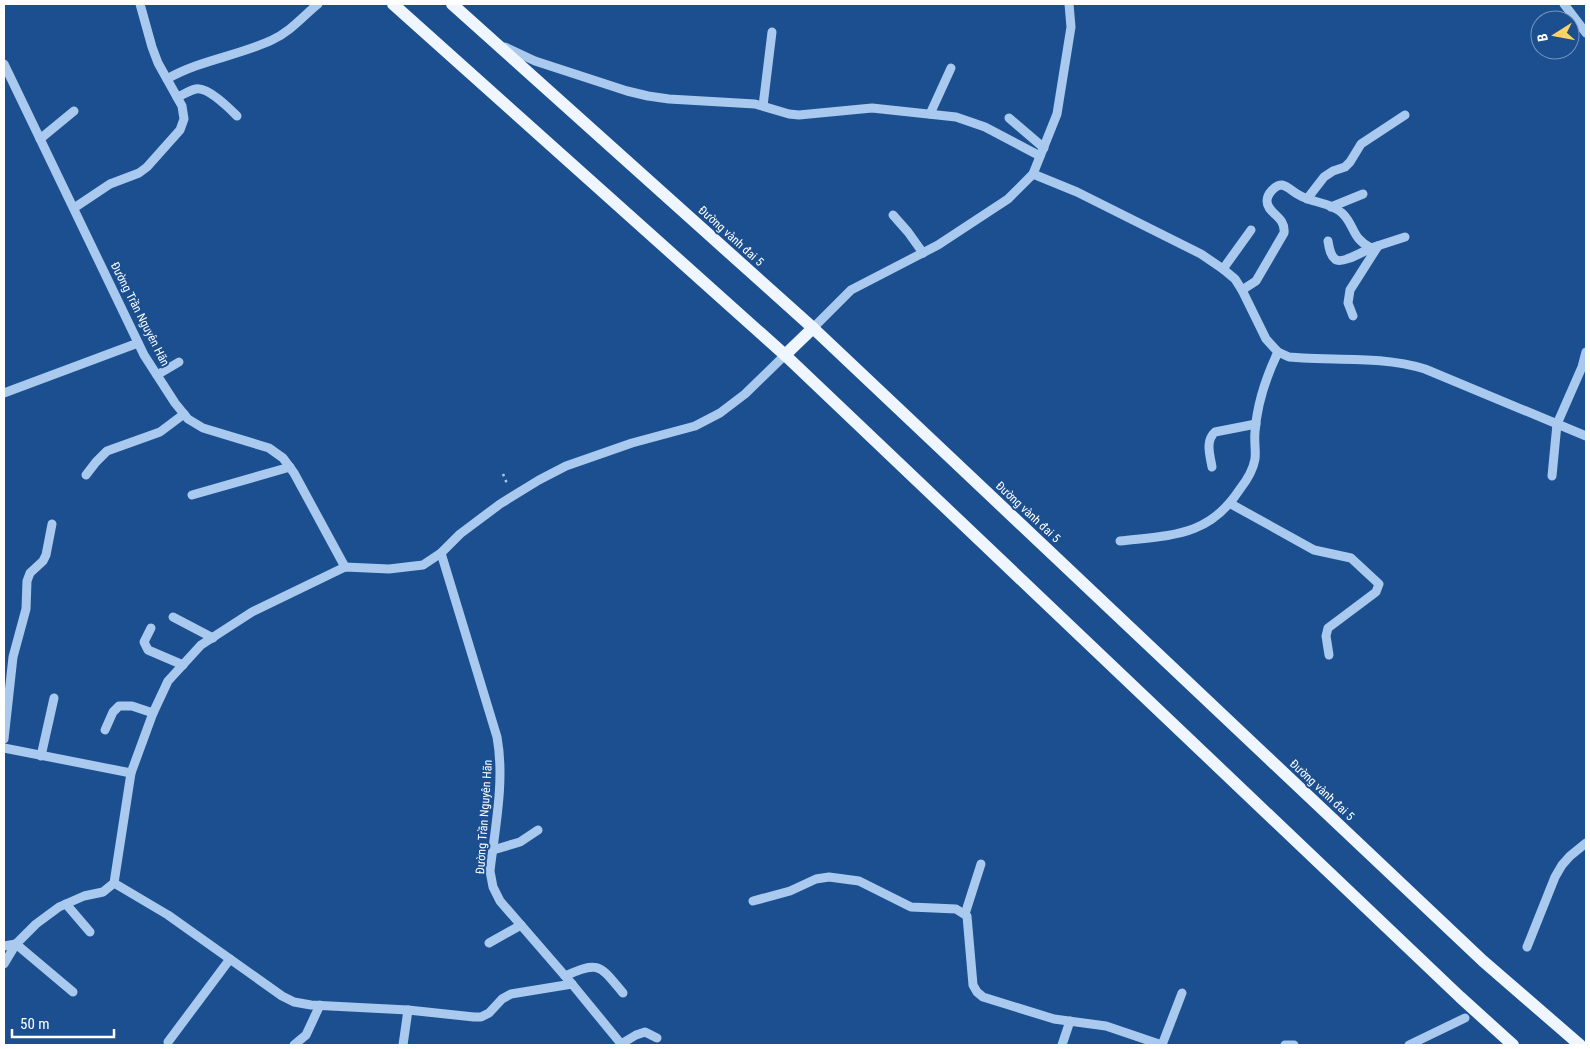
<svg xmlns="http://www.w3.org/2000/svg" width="1590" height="1049" font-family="'Roboto Condensed',sans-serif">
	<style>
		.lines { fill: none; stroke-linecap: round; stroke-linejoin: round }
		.path { stroke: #a9c9ee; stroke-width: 2.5; stroke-dasharray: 2.5 4; stroke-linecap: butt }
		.minor { stroke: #a9c9ee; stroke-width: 9 }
		.major { stroke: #f0f6ff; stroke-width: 12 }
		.labels { text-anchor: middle; stroke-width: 4; stroke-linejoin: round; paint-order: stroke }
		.street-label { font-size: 12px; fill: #fff; stroke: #1b4f8f }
	</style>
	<rect width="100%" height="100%" fill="#1b4f8f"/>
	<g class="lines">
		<polyline class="path" points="503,474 508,486"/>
		<g class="minor">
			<polyline points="1564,4 1586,33"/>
			<polyline points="505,47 535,61 627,91 648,96 669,99 755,104 789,114 799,115 872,108 956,117 985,127 1040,156"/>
			<polyline points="4,64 144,355 175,403 188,419 203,428 269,448 283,458 294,473 345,567"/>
			<path d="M167,79C200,60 238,56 272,40C290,32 303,16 318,4"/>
			<path d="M177,97C183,95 190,90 196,89C208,87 229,108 237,116"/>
			<polyline points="763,106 772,32"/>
			<polyline points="930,114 951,68"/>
			<polyline points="1009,118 1044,148"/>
			<polyline points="40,139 74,111"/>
			<path d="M1033,174L1077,192L1201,254L1223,269L1235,279L1242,290L1266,339L1278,352L1289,357L1303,358C1343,360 1386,357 1425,369L1586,436"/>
			<polyline points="1307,199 1324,177 1333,171 1345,167 1350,162 1361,144 1405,115"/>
			<polyline points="1331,207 1363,194"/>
			<polyline points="74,208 110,184 139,173 147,167 180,130 184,119 182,106 158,63 152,47 140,4"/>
			<polyline points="893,215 908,232 923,253"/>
			<path d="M1328,241C1329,247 1330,255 1335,259C1341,265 1364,251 1371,248"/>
			<polyline points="1223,269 1251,230"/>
			<path d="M1242,290L1256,281L1284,233C1286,216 1267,214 1267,201C1267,194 1275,185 1282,185C1288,186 1293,192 1299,195C1312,203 1330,202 1342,213C1355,225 1351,238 1371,248L1405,237"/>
			<polyline points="1353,316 1348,303 1350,290 1378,246"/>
			<polyline points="813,328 851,290 938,245 1008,199 1033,174 1057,114 1071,27 1069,4"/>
			<polyline points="157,375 179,362"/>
			<polyline points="4,393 138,343"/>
			<path d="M1212,467C1210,455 1205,441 1215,432L1256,424"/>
			<polyline points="86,475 96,462 107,451 160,432 184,414"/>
			<polyline points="1552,476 1557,424 1582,367 1586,352"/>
			<polyline points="192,495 290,467"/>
			<polyline points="1231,504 1314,550 1351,558 1379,584 1376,592 1328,628 1326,636 1329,655"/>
			<path d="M1120,541C1172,535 1209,537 1240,489C1247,480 1253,471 1255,459C1256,450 1254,441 1255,432C1257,404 1266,377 1278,352"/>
			<path d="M441,553L497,737C505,780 495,828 490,871L493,887L500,901L572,984L622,1045"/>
			<polyline points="173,617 213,638"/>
			<polyline points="151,628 144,642 148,650 183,665"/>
			<polyline points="105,730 113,712 119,706 132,706 153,713"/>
			<polyline points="4,739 13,657 26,609 27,581 30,573 43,561 46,555 52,524"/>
			<polyline points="4,748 131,773"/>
			<polyline points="41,756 54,698"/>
			<polyline points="493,850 520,842 538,830"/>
			<polyline points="114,883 168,915 282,996 294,1002 311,1005 408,1010 474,1017 481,1017 489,1013 502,999 511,994 572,984"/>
			<polyline points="753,901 790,891 816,879 829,877 859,881 911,907 956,909 967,916 973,985 977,992 983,997 1054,1019 1106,1026 1162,1045"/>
			<polyline points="66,904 90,932"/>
			<polyline points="965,914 981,864"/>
			<polyline points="489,943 521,925"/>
			<polyline points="4,946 16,944 73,992"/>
			<polyline points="1527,947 1555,877 1562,865 1570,856 1586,843"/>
			<polyline points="4,964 16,944 36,924 59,907 84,896 103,892 114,883 131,773 153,713 168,681 201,645 252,612 345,567 389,569 423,565 441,553 460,534 500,504 539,480 566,466 632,443 695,426 720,413 745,394 785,355"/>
			<path d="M565,976C600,960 600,966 623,993"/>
			<polyline points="168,1042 230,959"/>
			<polyline points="621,1044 636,1035 645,1032 657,1038"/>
			<polyline points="294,1045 306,1035 320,1005"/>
			<polyline points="403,1045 408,1010"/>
			<polyline points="1062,1045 1070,1021"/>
			<polyline points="1162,1045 1182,993"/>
			<polyline points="1285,1045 1294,1045"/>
			<polyline points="1409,1045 1465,1018"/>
		</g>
		<g class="major">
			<polyline points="393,4 785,355 1460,997 1513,1045"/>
			<polyline points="452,4 813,328 1483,961 1580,1045"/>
			<polyline points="785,355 813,328"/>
		</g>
	</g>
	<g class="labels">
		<g class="street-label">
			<text transform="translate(731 236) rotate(42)" y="4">Đường vành đai 5</text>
			<text transform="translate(140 314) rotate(63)" y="4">Đường Trần Nguyên Hãn</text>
			<text transform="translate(1028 512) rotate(43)" y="4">Đường vành đai 5</text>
			<text transform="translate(1322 790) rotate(43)" y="4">Đường vành đai 5</text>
			<text transform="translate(484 817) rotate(-86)" y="4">Đường Trần Nguyên Hãn</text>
		</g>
	</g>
	<rect width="1590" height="1049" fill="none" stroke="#ffffff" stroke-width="10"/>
	<g transform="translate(1555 35) rotate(259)"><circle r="24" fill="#1b4f8f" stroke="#7695bc"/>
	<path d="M0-4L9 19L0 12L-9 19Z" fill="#ffd166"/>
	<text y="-8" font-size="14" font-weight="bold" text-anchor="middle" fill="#ffffff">B</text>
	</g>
	<path d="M12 1029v8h102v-8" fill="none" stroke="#ffffff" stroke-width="2.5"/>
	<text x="20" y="1029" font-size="15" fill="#ffffff" stroke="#1b4f8f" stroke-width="4" paint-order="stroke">50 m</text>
</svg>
